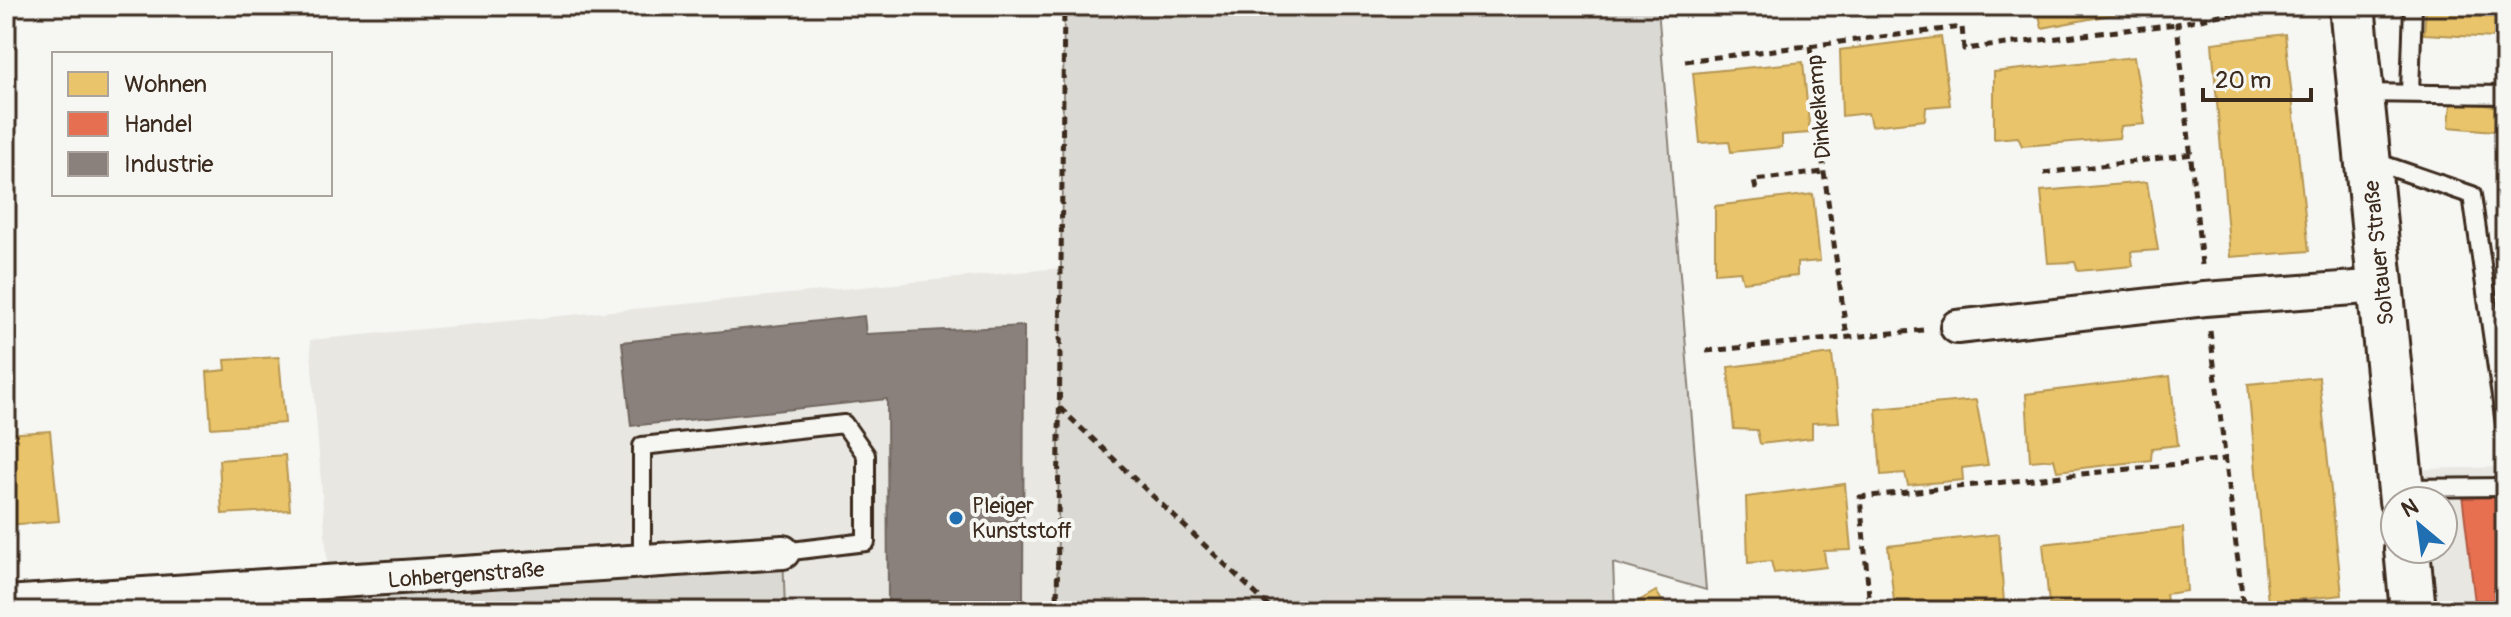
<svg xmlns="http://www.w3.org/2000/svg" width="2511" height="617" font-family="Pangolin,sans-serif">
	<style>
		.built { fill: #e8e7e2 }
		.green { fill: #dad9d3; stroke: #8a8278; stroke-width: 2 }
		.homes { fill: #e9c46a; stroke: #b59653; stroke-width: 2 }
		.shops { fill: #e76f51; stroke: #b35a42; stroke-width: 2 }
		.industry { fill: #8a817c; stroke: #726760; stroke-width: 2 }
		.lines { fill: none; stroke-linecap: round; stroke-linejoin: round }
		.lane-casing { stroke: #3b2a1e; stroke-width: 22 }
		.street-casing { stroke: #3b2a1e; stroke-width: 38 }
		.secondary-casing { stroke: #3b2a1e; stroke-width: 50 }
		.path { stroke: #3b2a1e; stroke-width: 5; stroke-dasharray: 8 6; stroke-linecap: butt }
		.lane { stroke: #f6f6f2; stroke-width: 16 }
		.street { stroke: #f6f6f2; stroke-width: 32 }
		.secondary { stroke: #f6f6f2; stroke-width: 44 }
		.poi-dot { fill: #1f6fb2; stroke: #f6f6f2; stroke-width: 3 }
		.labels { text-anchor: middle; stroke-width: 8; stroke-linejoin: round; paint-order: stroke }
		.street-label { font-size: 22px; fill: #3b2a1e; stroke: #f6f6f2 }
		.poi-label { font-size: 22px; fill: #3b2a1e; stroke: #f6f6f2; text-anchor: start }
	</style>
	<rect width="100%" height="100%" fill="#f6f6f2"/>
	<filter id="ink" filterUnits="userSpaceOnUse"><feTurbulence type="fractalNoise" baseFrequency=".0125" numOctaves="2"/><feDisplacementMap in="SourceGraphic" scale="16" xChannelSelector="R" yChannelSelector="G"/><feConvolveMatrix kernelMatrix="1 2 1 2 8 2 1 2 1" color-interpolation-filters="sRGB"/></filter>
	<g filter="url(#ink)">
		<g class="built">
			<polygon points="1061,268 1057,611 785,611 783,553 329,583 310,340"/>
			<polygon points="2505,467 2505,611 2438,611 2432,549 2443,549 2443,501 2428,501 2425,469"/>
		</g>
		<g class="green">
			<polygon points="1064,6 1670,6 1658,8 1706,590 1613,563 1615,611 1057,611"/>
			<polygon points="783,552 785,611 6,611"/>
		</g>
		<g class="homes">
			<polygon points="2037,6 2119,6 2121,13 2042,28"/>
			<polygon points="2426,7 2497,11 2495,38 2424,34"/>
			<polygon points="2285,34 2309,251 2230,257 2212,43"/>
			<polygon points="1941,37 1950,105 1926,107 1925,120 1871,126 1868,113 1842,116 1840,50"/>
			<polygon points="2134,57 2145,124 2121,126 2119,138 2022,146 2018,137 1994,139 1994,72"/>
			<polygon points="1803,62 1810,133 1782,135 1782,147 1731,152 1729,141 1700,143 1693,73"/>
			<polygon points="2451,102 2505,107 2505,132 2449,127"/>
			<polygon points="2147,182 2158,250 2131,252 2133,266 2078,271 2075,262 2048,263 2041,191"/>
			<polygon points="1813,194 1820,261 1797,263 1797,276 1743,282 1740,271 1715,273 1715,206"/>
			<polygon points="1832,354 1839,422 1812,423 1812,438 1760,444 1757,430 1734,429 1728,367"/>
			<polygon points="279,357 285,423 211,428 207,372 226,370 225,360"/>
			<polygon points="2170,376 2178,445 2152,448 2151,460 2057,471 2054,459 2030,461 2026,394"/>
			<polygon points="2319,377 2342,595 2268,603 2248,384"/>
			<polygon points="1976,400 1988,465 1962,468 1963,480 1908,485 1905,473 1881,475 1876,409"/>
			<polygon points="50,431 59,521 6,525 6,434"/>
			<polygon points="285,455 290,510 222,514 219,460"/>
			<polygon points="1845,484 1851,550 1824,551 1826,567 1774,573 1771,561 1748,563 1746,497"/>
			<polygon points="2183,528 2187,591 2166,594 2168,609 2075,611 2074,605 2049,604 2043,544"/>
			<polygon points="1999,534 2004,603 1978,606 1979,611 1895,611 1888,546"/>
			<polygon points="1656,591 1668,611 1633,611 1630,606"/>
		</g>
		<polygon class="shops" points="2505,493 2505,611 2476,611 2462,494"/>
		<polygon class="industry" points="864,316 866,334 1024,326 1023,611 888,611 887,399 631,426 622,342"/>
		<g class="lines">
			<g class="lane-casing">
				<g id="lane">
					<polyline points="2410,92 2413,6"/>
					<polyline points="2361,93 2505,95"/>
					<polyline points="2370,160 2472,195 2505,424"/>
					<polyline points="2403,488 2505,487"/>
					<polyline points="642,562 642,446 844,424 866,455 866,542 783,552"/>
				</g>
			</g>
			<g class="street-casing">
				<g id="street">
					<polyline points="1957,327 2205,299 2382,286"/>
					<polyline points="6,603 783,552"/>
				</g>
			</g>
			<g class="secondary-casing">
				<g id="secondary">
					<polyline points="2352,6 2402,501"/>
					<polyline points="2407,549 2413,611"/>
				</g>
			</g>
			<g class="path">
				<polyline points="1810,46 1824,172 1847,337"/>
				<polyline points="1685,61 1962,27 1964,49 2177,24"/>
				<polyline points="2044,173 2193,154"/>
				<polyline points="1756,190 1754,180 1824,172"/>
				<polyline points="2202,265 2177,24 2263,6"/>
				<polyline points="2210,331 2244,611"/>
				<polyline points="1706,351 1924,330"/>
				<polyline points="1060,408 1274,611"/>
				<polyline points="1869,596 1860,497 2226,459"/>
				<polyline points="1057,611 1064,6"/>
			</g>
			<use href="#lane" class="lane"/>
			<use href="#street" class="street"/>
			<use href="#secondary" class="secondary"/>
		</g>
	</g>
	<circle class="poi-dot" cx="956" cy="518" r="8"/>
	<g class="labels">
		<g class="street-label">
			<text transform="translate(1818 107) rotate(-95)" y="8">Dinkelkamp</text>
			<text transform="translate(2378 253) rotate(-96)" y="8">Soltauer Straße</text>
			<text transform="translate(466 574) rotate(-4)" y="8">Lohbergenstraße</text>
		</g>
		<g class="poi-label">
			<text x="972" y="513">Pleiger<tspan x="972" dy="25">Kunststoff</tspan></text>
		</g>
	</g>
	<rect width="2511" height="617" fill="none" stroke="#f6f6f2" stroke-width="32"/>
	<rect x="16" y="16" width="2479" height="585" fill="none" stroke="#3b2a1e" stroke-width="3" filter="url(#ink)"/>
	<rect x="52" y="52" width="280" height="144" fill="#f6f6f2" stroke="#aba49d" stroke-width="2"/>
	<rect x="68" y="72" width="40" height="24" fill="#e9c46a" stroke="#aba49d" stroke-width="2"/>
	<text x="124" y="92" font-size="24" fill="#3b2a1e">Wohnen</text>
	<rect x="68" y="112" width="40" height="24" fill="#e76f51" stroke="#aba49d" stroke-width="2"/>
	<text x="124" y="132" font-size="24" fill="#3b2a1e">Handel</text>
	<rect x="68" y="152" width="40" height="24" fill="#8a817c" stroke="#aba49d" stroke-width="2"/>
	<text x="124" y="172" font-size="24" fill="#3b2a1e">Industrie</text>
	<g transform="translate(2419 525) rotate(331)"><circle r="38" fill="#f6f6f2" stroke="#aba49d" stroke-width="2"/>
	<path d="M0-6L14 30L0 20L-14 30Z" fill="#1f6fb2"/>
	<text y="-12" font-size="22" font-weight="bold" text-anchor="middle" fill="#3b2a1e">N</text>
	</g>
	<path d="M2203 88v12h108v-12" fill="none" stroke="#3b2a1e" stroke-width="4"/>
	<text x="2215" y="88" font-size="24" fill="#3b2a1e" stroke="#f6f6f2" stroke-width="6" paint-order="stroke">20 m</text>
</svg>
